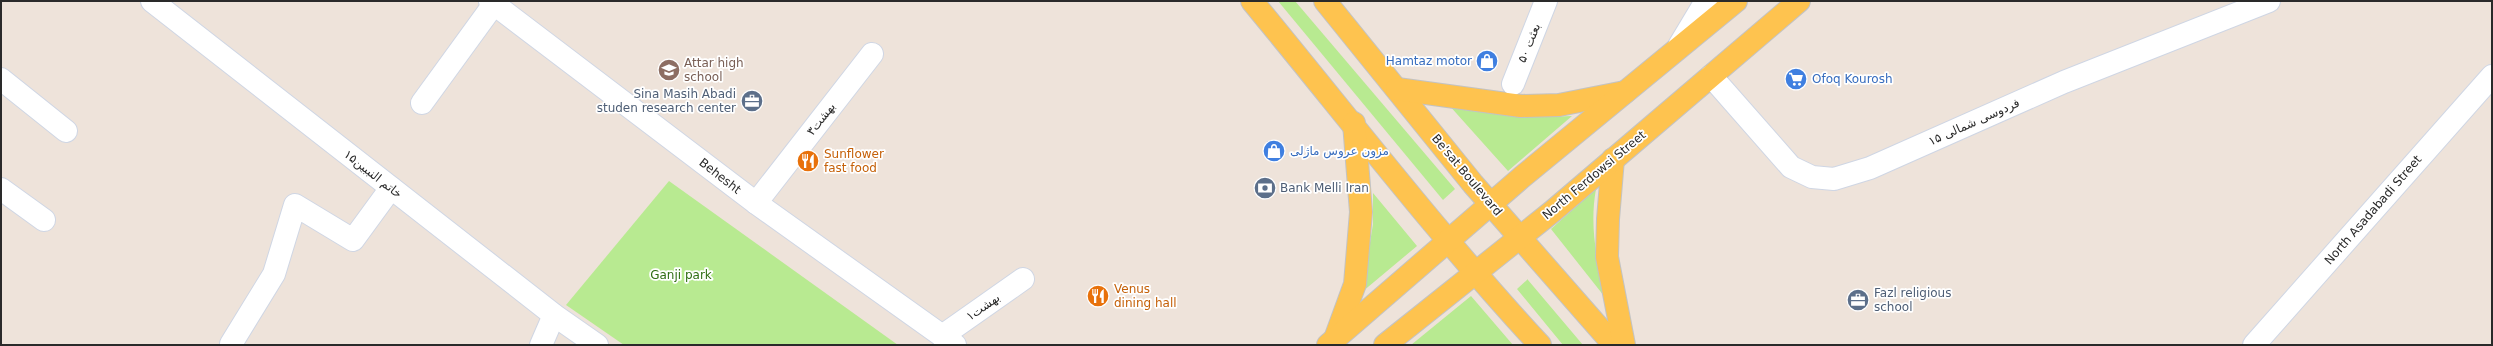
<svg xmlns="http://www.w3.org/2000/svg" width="2493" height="346" font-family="'DejaVu Sans','Noto Sans Arabic',sans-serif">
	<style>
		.green { fill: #b8ea91 }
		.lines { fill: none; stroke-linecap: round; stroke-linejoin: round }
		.minor-casing { stroke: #cfd6e4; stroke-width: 24 }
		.tertiary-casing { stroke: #cfd6e4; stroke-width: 24 }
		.secondary-casing { stroke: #cfd6e4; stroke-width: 24 }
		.primary-casing { stroke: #c3c3c3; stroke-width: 24 }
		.minor { stroke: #fff; stroke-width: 22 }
		.tertiary { stroke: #fff; stroke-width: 22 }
		.secondary { stroke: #fff; stroke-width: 22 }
		.primary { stroke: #fec34f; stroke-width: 22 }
		.labels { text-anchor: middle; stroke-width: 3.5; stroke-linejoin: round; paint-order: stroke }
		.street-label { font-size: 12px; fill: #2a2a2a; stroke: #fff }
		.shop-label { font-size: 12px; fill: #366cbe; stroke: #fff; text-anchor: start }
		.education-label { font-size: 12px; fill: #785e54; stroke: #fff; text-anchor: start }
		.service-label { font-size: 12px; fill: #4e5e75; stroke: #fff; text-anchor: start }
		.food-label { font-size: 12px; fill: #c56008; stroke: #fff; text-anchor: start }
		.park-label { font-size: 12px; fill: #2f6e13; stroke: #fff }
	</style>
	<rect width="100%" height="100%" fill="#eee3da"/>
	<g class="green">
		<polygon points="1278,1 1295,1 1455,189 1443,200"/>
		<path d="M1448,104C1490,115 1529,118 1572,116L1508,171Z"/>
		<polygon points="669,181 898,345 624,345 566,305"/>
		<path d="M1596,189C1589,227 1597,265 1608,301L1551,229Z"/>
		<polygon points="1373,193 1417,246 1362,292 1373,224"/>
		<polygon points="1528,279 1528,280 1583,345 1563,345 1517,289"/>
		<polygon points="1471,296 1513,345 1411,345"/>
	</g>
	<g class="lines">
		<g class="minor-casing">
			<g id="minor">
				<polyline points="152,1 554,315 597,345"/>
				<polyline points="490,1 756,203 955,345"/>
				<polyline points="1,79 66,131"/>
				<polyline points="422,103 494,4"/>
				<polyline points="1,189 44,220"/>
				<polyline points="756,203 872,54"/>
				<polyline points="942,336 1023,279"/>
				<polyline points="231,344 274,274 295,205 353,240 391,188"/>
				<polyline points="541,345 554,315"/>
			</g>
		</g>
		<g class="tertiary-casing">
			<g id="tertiary">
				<polyline points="1711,76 1791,167 1812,177 1834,179 1870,168 2064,82 2269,1"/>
				<polyline points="1513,84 1546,1"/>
				<polyline points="2254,345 2492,76"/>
			</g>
		</g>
		<g class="secondary-casing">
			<polyline id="secondary" points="1679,46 1706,1"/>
		</g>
		<g class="primary-casing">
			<g id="primary">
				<path d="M1252,1C1347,116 1438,235 1540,345"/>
				<polyline points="1325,1 1473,184 1614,345"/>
				<polyline points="1397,89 1521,106 1559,105 1625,92"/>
				<polyline points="1613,159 1608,219 1607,257 1624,345"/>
				<polyline points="1336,336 1355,284 1361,212 1354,123"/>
				<polyline points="1328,345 1522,177 1736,1"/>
				<polyline points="1385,345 1553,211 1799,1"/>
			</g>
		</g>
		<use href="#minor" class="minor"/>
		<use href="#tertiary" class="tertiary"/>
		<use href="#secondary" class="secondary"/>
		<use href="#primary" class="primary"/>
	</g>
	<defs>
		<g id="shop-disc" transform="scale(1.15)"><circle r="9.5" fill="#3f7fe0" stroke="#fff"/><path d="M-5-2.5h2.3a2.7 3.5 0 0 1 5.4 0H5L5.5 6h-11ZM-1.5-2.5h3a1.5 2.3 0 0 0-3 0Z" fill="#fff"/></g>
		<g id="school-disc" transform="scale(1.15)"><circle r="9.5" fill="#8d6e63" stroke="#fff"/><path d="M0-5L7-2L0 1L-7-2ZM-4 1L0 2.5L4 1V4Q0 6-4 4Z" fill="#fff"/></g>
		<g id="supermarket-disc" transform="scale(1.15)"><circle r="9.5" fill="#3f7fe0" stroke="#fff"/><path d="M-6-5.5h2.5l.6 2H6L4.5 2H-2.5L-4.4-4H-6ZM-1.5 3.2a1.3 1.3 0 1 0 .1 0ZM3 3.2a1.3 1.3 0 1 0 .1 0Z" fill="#fff"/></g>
		<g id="office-disc" transform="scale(1.15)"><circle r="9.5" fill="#5c6f8a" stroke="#fff"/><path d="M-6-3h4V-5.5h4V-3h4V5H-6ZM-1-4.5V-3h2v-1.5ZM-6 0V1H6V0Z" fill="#fff"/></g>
		<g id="restaurant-disc" transform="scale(1.15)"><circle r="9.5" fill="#e8710a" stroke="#fff"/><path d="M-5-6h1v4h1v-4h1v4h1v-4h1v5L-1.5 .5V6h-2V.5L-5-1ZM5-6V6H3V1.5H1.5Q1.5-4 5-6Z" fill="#fff"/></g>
		<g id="bank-disc" transform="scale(1.15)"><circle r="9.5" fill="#5c6f8a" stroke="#fff"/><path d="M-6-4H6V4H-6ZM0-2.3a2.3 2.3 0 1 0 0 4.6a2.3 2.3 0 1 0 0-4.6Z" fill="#fff"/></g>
	</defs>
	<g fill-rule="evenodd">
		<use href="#shop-disc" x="1487" y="61"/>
		<use href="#school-disc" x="669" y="70"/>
		<use href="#supermarket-disc" x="1796" y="79"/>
		<use href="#office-disc" x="752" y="101"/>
		<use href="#shop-disc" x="1274" y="151"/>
		<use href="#restaurant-disc" x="808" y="161"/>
		<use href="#bank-disc" x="1265" y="188"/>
		<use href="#restaurant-disc" x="1098" y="296"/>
		<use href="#office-disc" x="1858" y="300"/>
	</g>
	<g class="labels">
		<g class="street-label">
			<text transform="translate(1529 43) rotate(-68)" y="4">بعثت ۵۰</text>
			<text transform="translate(821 119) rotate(-52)" y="4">بهشت۳</text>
			<text transform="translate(1974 122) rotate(-24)" y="4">فردوسی شمالی ۱۵</text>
			<text transform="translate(373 174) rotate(38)" y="4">خاتم النببین۱۵</text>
			<text transform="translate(1467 175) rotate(50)" y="4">Be'sat Boulevard</text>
			<text transform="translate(1594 175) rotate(-40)" y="4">North Ferdowsi Street</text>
			<text transform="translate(720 176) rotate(38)" y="4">Behesht</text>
			<text transform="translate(2373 210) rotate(-49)" y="4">North Asadabadi Street</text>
			<text transform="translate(983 307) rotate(-35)" y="4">بهشت۱</text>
		</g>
		<g class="shop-label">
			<text x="1472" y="65" text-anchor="end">Hamtaz motor</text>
			<text x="1812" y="83">Ofoq Kourosh</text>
			<text x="1290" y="155">مزون عروس ماژلی</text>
		</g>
		<g class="education-label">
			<text x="684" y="67">Attar high<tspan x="684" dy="14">school</tspan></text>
		</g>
		<g class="service-label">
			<text x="736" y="98" text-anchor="end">Sina Masih Abadi<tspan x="736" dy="14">studen research center</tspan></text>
			<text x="1280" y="192">Bank Melli Iran</text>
			<text x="1874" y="297">Fazl religious<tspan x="1874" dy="14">school</tspan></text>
		</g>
		<g class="food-label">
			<text x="824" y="158">Sunflower<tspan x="824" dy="14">fast food</tspan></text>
			<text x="1114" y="293">Venus<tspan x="1114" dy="14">dining hall</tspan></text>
		</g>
		<g class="park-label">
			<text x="681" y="279">Ganji park</text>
		</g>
	</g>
	<rect width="2493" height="346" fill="none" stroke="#2a2a2a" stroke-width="4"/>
</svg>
